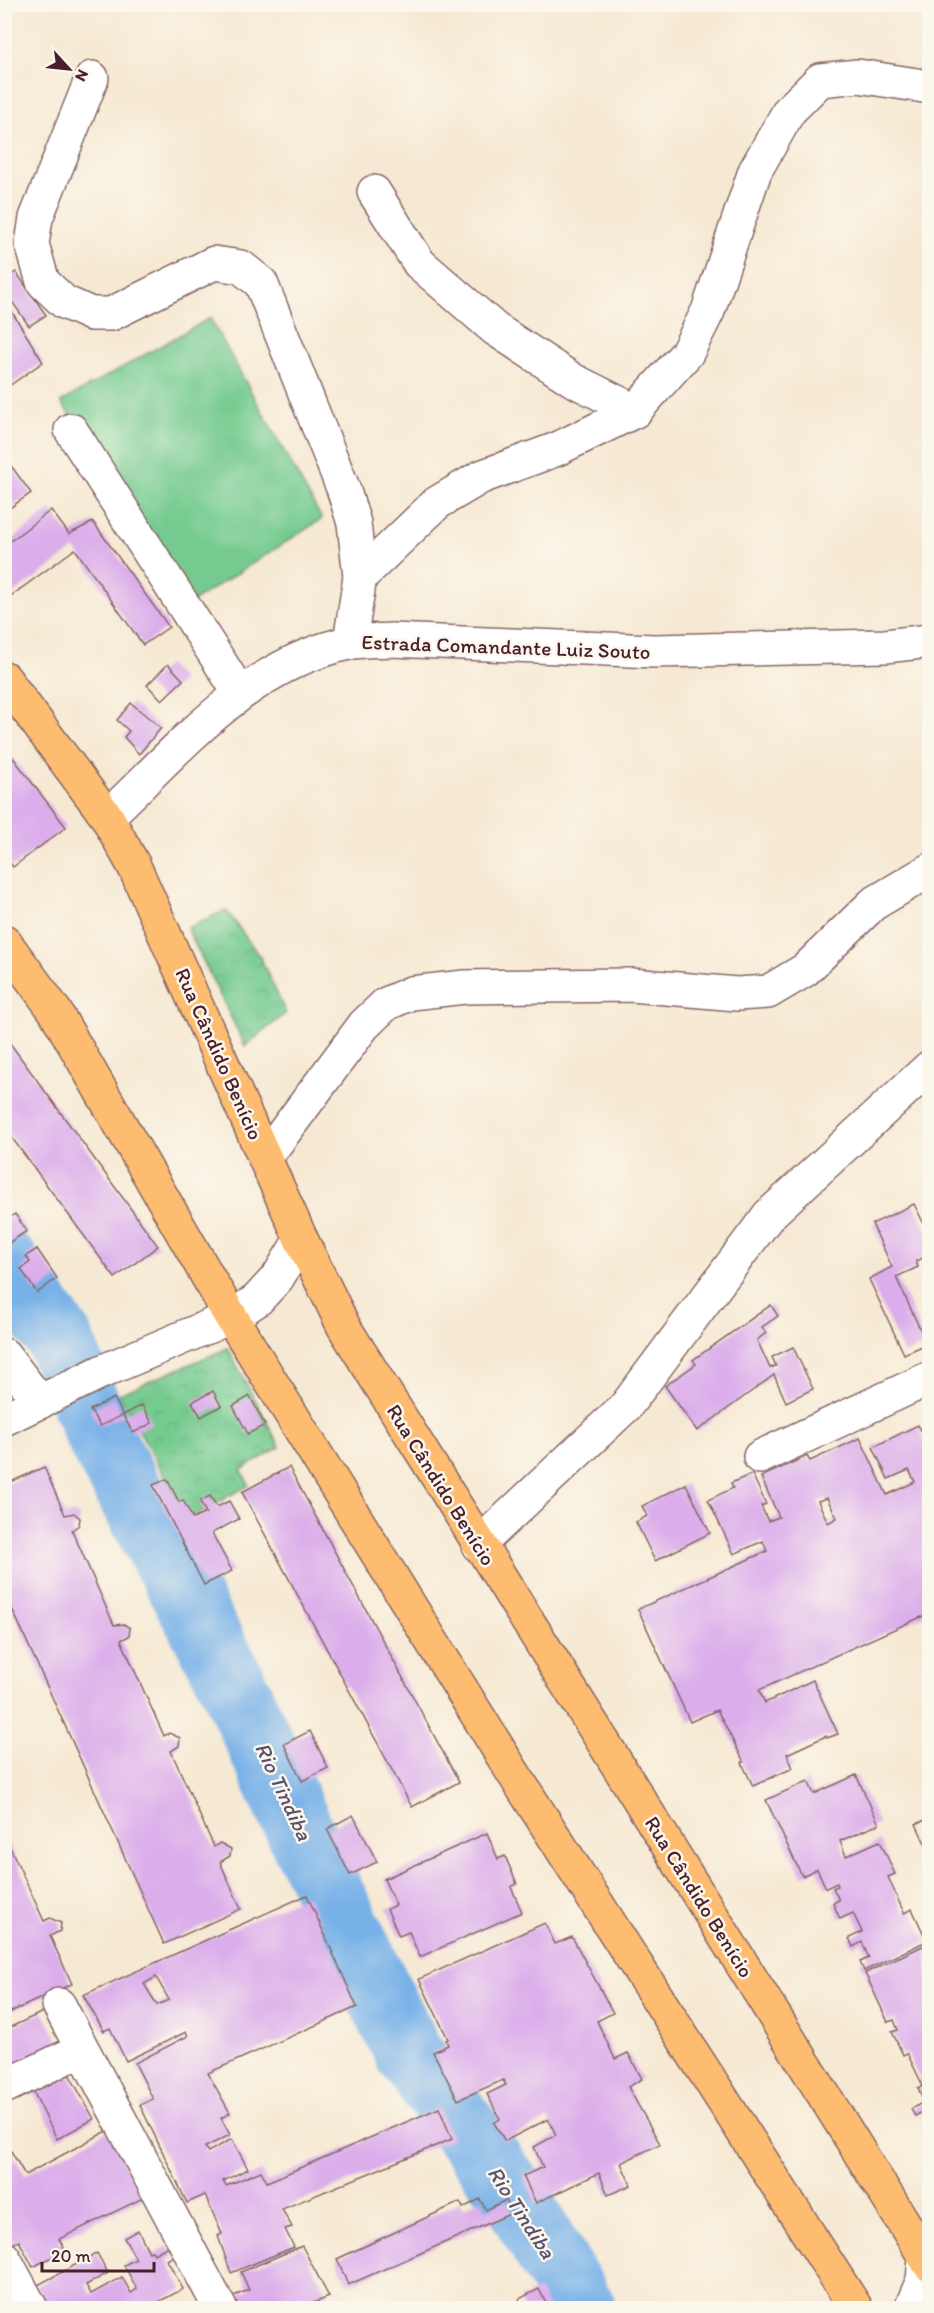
<svg xmlns="http://www.w3.org/2000/svg" width="934" height="2313" font-family="Itim,sans-serif">
	<style>
		.park { fill: url(#park-crowns); stroke: #60755d; stroke-width: 1.5 }
		.pitch { fill: #75cb8f; stroke: #60755d; stroke-width: 1.5 }
		.lines { fill: none; stroke-linecap: round; stroke-linejoin: round }
		.river { stroke: #77b1e8; stroke-width: 68 }
		.building { fill: #dbadeb; fill-rule: evenodd }
		.minor-casing { stroke: #866666; stroke-width: 36 }
		.tertiary-casing { stroke: #866666; stroke-width: 36 }
		.primary-casing { stroke: #866666; stroke-width: 36 }
		.minor { stroke: #fff; stroke-width: 33 }
		.tertiary { stroke: #fff; stroke-width: 33 }
		.primary { stroke: #fdbc6f; stroke-width: 33 }
		.labels { text-anchor: middle; stroke-width: 5; stroke-linejoin: round; paint-order: stroke }
		.street-label { font-size: 21px; fill: #4a1f2b; stroke: #fbf7ec }
		.water-label { font-size: 22px; font-style: italic; fill: #5a526d; stroke: #fbf7ec }
	</style>
	<defs>
		<pattern id="park-crowns" width="20" height="18" patternUnits="userSpaceOnUse" patternTransform="scale(1.5)"><rect width="20" height="18" fill="#75cb8f"/><path d="M2 6a3 3 0 1 1 6 0M12 15a3 3 0 1 1 6 0" fill="none" stroke="#67ae7c"/></pattern>
	</defs>
	<rect width="100%" height="100%" fill="#fbf7ec"/>
	<filter id="ink" filterUnits="userSpaceOnUse"><feTurbulence type="fractalNoise" baseFrequency=".0167" numOctaves="2"/><feDisplacementMap in="SourceGraphic" scale="12" xChannelSelector="R" yChannelSelector="G"/><feConvolveMatrix kernelMatrix="1 2 1 2 8 2 1 2 1" color-interpolation-filters="sRGB"/></filter>
	<filter id="wash" filterUnits="userSpaceOnUse"><feTurbulence type="fractalNoise" baseFrequency=".008" numOctaves="4" result="noise"/><feDisplacementMap in="SourceGraphic" scale="24" xChannelSelector="R" yChannelSelector="G"/><feGaussianBlur stdDeviation="1.35" result="paint"/><feColorMatrix in="noise" values="0 0 0 0 0 0 0 0 0 0 0 0 0 0 0 0 0 1.4 0 .05"/><feComposite in="paint" operator="in"/></filter>
	<g filter="url(#wash)">
		<rect width="100%" height="100%" fill="#f6e9d3"/>
		<g class="park">
			<polygon points="226,910 260,957 286,1013 245,1046 187,928"/>
			<polygon points="228,1348 280,1447 241,1470 249,1485 188,1519 119,1394"/>
		</g>
		<polygon class="pitch" points="210,318 322,519 192,602 61,402"/>
		<g class="lines">
			<polyline class="river" points="4,1262 59,1339 99,1435 231,1680 306,1844 408,2052 516,2198 582,2308"/>
		</g>
		<g id="blocks">
			<g class="building">
				<polygon points="16,272 46,315 29,326 4,290 4,280"/>
				<polygon points="4,299 43,362 6,388 4,386"/>
				<polygon points="9,463 31,493 4,512 4,466"/>
				<polygon points="51,510 69,534 93,522 169,627 143,645 75,549 4,601 4,546"/>
				<polygon points="168,664 183,680 162,700 147,685"/>
				<polygon points="131,703 161,728 139,754 124,737 129,731 117,720"/>
				<polygon points="4,746 66,827 13,867 4,855"/>
				<polygon points="4,1035 158,1246 115,1278 4,1127"/>
				<polygon points="914,1204 930,1236 930,1255 916,1261 918,1267 896,1277 927,1344 904,1354 869,1279 892,1267 872,1224"/>
				<polygon points="15,1214 27,1231 4,1246 4,1221"/>
				<polygon points="37,1249 57,1278 37,1293 21,1269 30,1262 26,1256"/>
				<polygon points="771,1305 778,1316 762,1327 766,1333 757,1340 770,1368 776,1366 772,1357 793,1347 813,1389 786,1402 774,1375 697,1431 665,1386 696,1364 693,1360"/>
				<polygon points="213,1391 221,1406 201,1417 192,1402"/>
				<polygon points="250,1396 265,1425 248,1434 233,1406"/>
				<polygon points="114,1398 123,1415 100,1426 90,1410"/>
				<polygon points="142,1405 152,1423 133,1433 123,1415"/>
				<path d="M918,1425L930,1451V1613L759,1690L765,1703L813,1680L838,1734L827,1738L826,1736L787,1754L793,1768L753,1786L742,1763L744,1762L717,1710L690,1722L638,1609L767,1551L763,1541L734,1554L708,1500L733,1488L731,1483L752,1474L766,1504L761,1506L768,1521L779,1517L761,1477L807,1456L810,1461L860,1438L887,1495L915,1482L909,1470L888,1479L873,1447ZM827,1498L837,1518L828,1523L818,1501Z"/>
				<polygon points="44,1467 65,1515 74,1513 80,1518 79,1525 72,1530 114,1625 124,1624 130,1628 129,1636 121,1640 164,1736 169,1733 180,1738 179,1746 171,1751 214,1847 220,1843 231,1849 230,1856 220,1862 241,1909 164,1944 4,1591 4,1485"/>
				<polygon points="289,1467 459,1782 412,1807 242,1492"/>
				<polygon points="167,1479 179,1502 183,1500 193,1519 206,1513 200,1501 210,1496 217,1507 229,1501 239,1519 212,1533 232,1571 204,1585 153,1485"/>
				<polygon points="686,1484 710,1533 655,1561 636,1522 647,1516 642,1506"/>
				<polygon points="310,1731 328,1768 302,1781 284,1744"/>
				<polygon points="856,1775 879,1824 840,1841 846,1856 880,1841 895,1874 888,1877 904,1913 912,1909 927,1941 864,1971 860,1962 869,1958 862,1942 853,1947 849,1938 862,1932 853,1913 840,1919 833,1903 839,1900 833,1888 838,1886 837,1883 826,1888 817,1869 802,1876 766,1800 808,1781 814,1794"/>
				<polygon points="353,1815 377,1862 350,1875 327,1829"/>
				<polygon points="930,1818 930,1854 916,1824"/>
				<polygon points="487,1833 498,1859 505,1856 517,1884 511,1887 522,1912 420,1957 409,1932 399,1936 387,1909 396,1905 384,1879"/>
				<polygon points="4,1834 44,1921 50,1918 61,1923 60,1931 50,1936 72,1984 4,2015"/>
				<path d="M307,1895L357,2007L208,2073L230,2113L221,2118L230,2135L205,2147L208,2152L232,2139L248,2169L223,2181L226,2186L261,2171L267,2182L439,2108L452,2139L282,2209L292,2227L285,2229L294,2247L231,2273L218,2236L222,2234L205,2195L187,2203L140,2105L153,2099L135,2063L188,2036L186,2032L126,2061L110,2028L104,2031L83,1995ZM156,1977L169,2000L157,2005L144,1984Z"/>
				<polygon points="545,1923 555,1944 572,1937 613,2013 597,2021 615,2059 628,2053 642,2079 628,2087 660,2144 621,2163 631,2185 608,2195 599,2173 536,2203 523,2176 543,2167 534,2147 556,2135 548,2119 505,2141 494,2123 500,2119 487,2094 506,2085 503,2080 458,2100 433,2052 448,2045 446,2040 448,2039 419,1979"/>
				<polygon points="927,1944 930,2113 928,2109 915,2116 911,2109 924,2102 918,2088 923,2086 907,2053 903,2055 896,2040 892,2032 898,2030 894,2020 888,2022 865,1973"/>
				<polygon points="43,2012 60,2043 4,2068 4,2030"/>
				<polygon points="35,2071 44,2087 69,2074 94,2119 57,2139 25,2075"/>
				<polygon points="107,2131 143,2198 59,2239 65,2250 33,2267 19,2241 12,2244 4,2230 4,2139 25,2175"/>
				<polygon points="480,2199 486,2210 506,2200 512,2213 348,2285 337,2259 460,2202 463,2208"/>
				<polygon points="138,2230 149,2252 152,2251 154,2254 168,2246 174,2256 167,2260 183,2289 147,2308 146,2306 140,2308 48,2308 36,2286 97,2253 108,2273 86,2285 91,2294 122,2277 131,2293 137,2289 124,2265 136,2259 124,2238"/>
				<polygon points="302,2246 329,2297 300,2308 237,2308 231,2297 249,2290 241,2272"/>
				<polygon points="539,2289 548,2308 523,2308 519,2299"/>
			</g>
		</g>
	</g>
	<g filter="url(#ink)">
		<use href="#blocks" fill-opacity="0" stroke="#866666" stroke-width="1.5"/>
		<g class="lines">
			<g class="minor-casing">
				<g id="minor">
					<polyline points="92,78 36,218 32,244 43,282 64,302 91,314 111,314 214,263 241,267 261,283 343,488 354,523 360,577"/>
					<polyline points="374,192 419,263 495,329 573,380 635,411"/>
					<polyline points="71,430 239,692"/>
					<polyline points="350,642 360,577 437,503 481,477 557,449 635,411 687,353 708,311 755,171 789,111 820,80 858,76 930,87"/>
					<polyline points="265,1158 364,1025 386,1004 411,993 465,987 631,985 737,994 768,992 805,970 873,904 930,870"/>
					<polyline points="4,1355 40,1402"/>
					<polyline points="4,1419 101,1372 231,1317 257,1300 278,1277 301,1239"/>
					<polyline points="760,1457 930,1378"/>
					<polyline points="478,1545 626,1406 769,1215 930,1067"/>
					<polyline points="59,2005 220,2308"/>
					<polyline points="4,2087 81,2050"/>
					<polyline points="4,2258 31,2308"/>
					<polyline points="911,2308 923,2280 925,2257"/>
				</g>
			</g>
			<g class="tertiary-casing">
				<path id="tertiary" d="M107,817C178,750 249,663 349,643C362,640 377,641 391,640L654,651L885,646L930,641"/>
			</g>
			<g class="primary-casing">
				<g id="primary">
					<polyline points="4,678 107,817 134,866 301,1239 344,1327 930,2265"/>
					<polyline points="4,941 55,1011 231,1317 512,1771 856,2308"/>
				</g>
			</g>
			<use href="#minor" class="minor"/>
			<use href="#tertiary" class="tertiary"/>
			<use href="#primary" class="primary"/>
		</g>
	</g>
	<g class="labels">
		<g class="street-label">
			<text transform="translate(506 647) rotate(2)" y="7">Estrada Comandante Luiz Souto</text>
			<text transform="translate(219 1054) rotate(66)" y="7">Rua Cândido Benício</text>
			<text transform="translate(441 1485) rotate(58)" y="7">Rua Cândido Benício</text>
			<text transform="translate(699 1897) rotate(58)" y="7">Rua Cândido Benício</text>
		</g>
		<g class="water-label">
			<text transform="translate(284 1791) rotate(65)" y="8">Rio Tindiba</text>
			<text transform="translate(522 2212) rotate(57)" y="8">Rio Tindiba</text>
		</g>
	</g>
	<rect width="934" height="2313" fill="none" stroke="#fbf7ec" stroke-width="24"/>
	<g transform="translate(69 69) rotate(117)" stroke="#fbf7ec" stroke-width="4.5" paint-order="stroke">
	<path d="M0-4.5L10 22L0 15L-10 22Z" fill="#4a1f2b"/>
	<text y="-9" font-size="16" font-weight="bold" text-anchor="middle" fill="#4a1f2b">N</text>
	</g>
	<path d="M42 2262v9h112v-9" fill="none" stroke="#4a1f2b" stroke-width="3"/>
	<text x="51" y="2262" font-size="18" fill="#4a1f2b" stroke="#fbf7ec" stroke-width="4.5" paint-order="stroke">20 m</text>
</svg>
